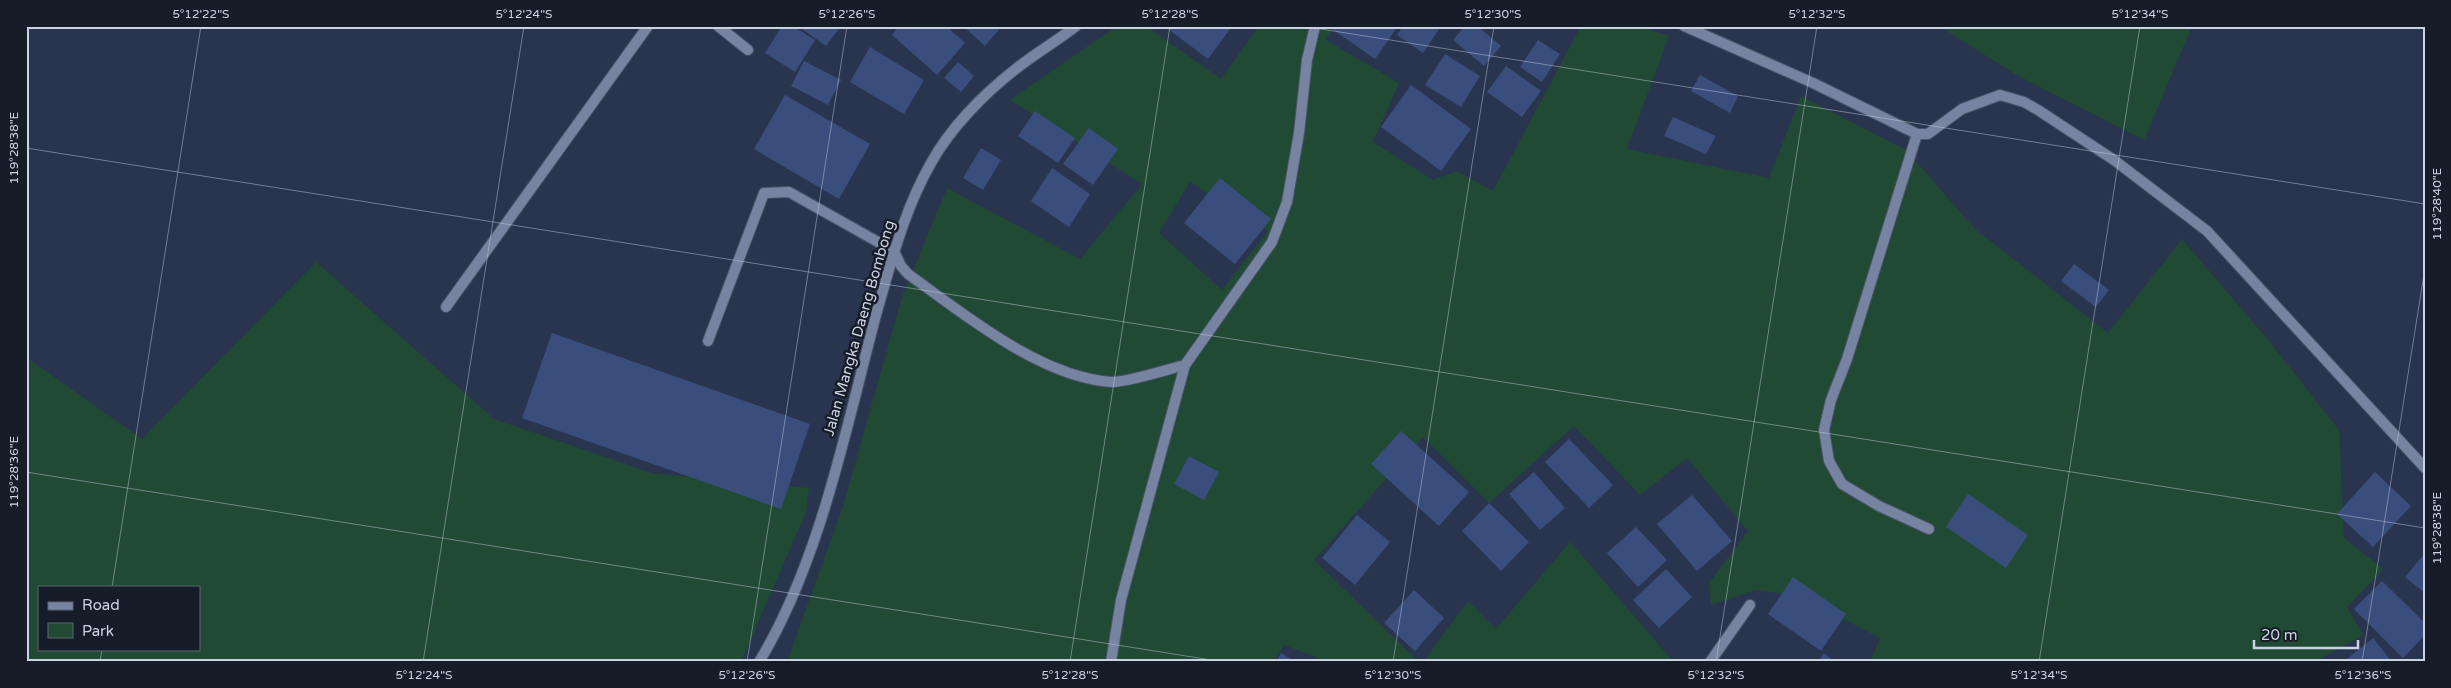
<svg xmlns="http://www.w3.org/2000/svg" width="2451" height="688" font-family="'Varela Round',sans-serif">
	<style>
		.green { fill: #204a34; fill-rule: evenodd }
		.building { fill: #3a4e7d }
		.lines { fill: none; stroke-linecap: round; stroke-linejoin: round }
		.lane-casing { stroke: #4a5368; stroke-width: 12 }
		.street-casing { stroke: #4a5368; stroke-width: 12 }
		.lane { stroke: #7684a1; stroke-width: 10 }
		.street { stroke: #7684a1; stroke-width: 10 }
		.ticks { fill: none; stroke: #cbd3e3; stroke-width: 1; stroke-opacity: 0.45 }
		.labels { text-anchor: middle; stroke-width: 5; stroke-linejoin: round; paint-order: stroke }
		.street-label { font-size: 15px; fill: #cbd3e3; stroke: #171d28 }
		.neatline { fill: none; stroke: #cbd3e3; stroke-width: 2 }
		.ticks-label { font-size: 12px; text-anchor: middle; fill: #cbd3e3 }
	</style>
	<rect width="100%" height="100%" fill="#29354e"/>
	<g class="green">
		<path d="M1117,26H1146L1221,79L1259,26H1334L1326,40L1399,83L1373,142L1433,180L1457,171L1493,191L1581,26H1638L1669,36L1627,149L1769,178L1801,96L1906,150L1975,229L2108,333L2182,239L2269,341L2339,430L2344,538L2383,569L2347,607L2363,635L2315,662H1870L1880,638L1798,596L1756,590L1711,605L1709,583L1748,531L1687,458L1640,495L1574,426L1489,503L1423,437L1314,560L1419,662H1328L1284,645L1274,662H787L843,506L902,297L947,188L1080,259L1142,184L1010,100ZM1190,182L1268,231L1222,290L1159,233Z"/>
		<polygon points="1939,26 2192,26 2144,140 2015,74"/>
		<path d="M316,262L494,419L652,473L809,488L806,512L741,662H26V357L142,439ZM39,587H199V649H39Z"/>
		<polygon points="1570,542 1674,662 1423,662 1468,601 1496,629"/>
	</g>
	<g class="building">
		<polygon points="782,26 793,26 815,40 795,72 765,53"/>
		<polygon points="798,26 841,26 826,46"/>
		<polygon points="899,26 946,26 965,43 937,75 892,35"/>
		<polygon points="963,26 1002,26 985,46"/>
		<polygon points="1164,26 1226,26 1230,29 1208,59"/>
		<polygon points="1334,26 1398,26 1375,59 1332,29"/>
		<polygon points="1403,26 1441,26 1423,53 1397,35"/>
		<polygon points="1465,26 1477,26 1501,46 1484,66 1453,40"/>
		<polygon points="1538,40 1560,54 1542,82 1520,67"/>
		<polygon points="870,47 924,80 904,114 850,82"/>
		<polygon points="1445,54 1480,76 1461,107 1425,85"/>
		<polygon points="804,61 841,80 828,105 791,86"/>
		<polygon points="958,62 974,76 961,92 944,78"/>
		<polygon points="1506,66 1541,91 1522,117 1487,92"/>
		<polygon points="1700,75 1738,96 1730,113 1691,91"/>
		<polygon points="1411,85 1471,129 1441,171 1381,127"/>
		<polygon points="785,95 870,144 839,199 754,149"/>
		<polygon points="1035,111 1075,138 1058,163 1018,136"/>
		<polygon points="1673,117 1716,136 1706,154 1664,136"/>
		<polygon points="1089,128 1118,149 1093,185 1063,164"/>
		<polygon points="981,148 1001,160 983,190 963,178"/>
		<polygon points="1052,168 1090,194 1069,227 1031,201"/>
		<polygon points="1220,178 1271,219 1235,264 1184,223"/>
		<polygon points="2074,264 2109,290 2096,307 2061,281"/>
		<polygon points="552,333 810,424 781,509 522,418"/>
		<polygon points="1401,431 1469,492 1439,526 1371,464"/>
		<polygon points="1569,439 1613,485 1589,508 1545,462"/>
		<polygon points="1189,456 1219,472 1204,500 1174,484"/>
		<polygon points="1534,472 1565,508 1540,530 1509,494"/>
		<polygon points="2375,472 2411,506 2373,547 2337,514"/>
		<polygon points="1968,494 2028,535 2006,568 1946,527"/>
		<polygon points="1692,495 1732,541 1697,571 1657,524"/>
		<polygon points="1489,503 1529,542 1501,571 1462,531"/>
		<polygon points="1357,515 1390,542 1355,585 1322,558"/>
		<polygon points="1636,527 1667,560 1638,587 1607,553"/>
		<polygon points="2425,553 2425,593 2405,577"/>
		<polygon points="1666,569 1692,597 1659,628 1633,600"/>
		<polygon points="1793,577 1846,614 1821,651 1768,614"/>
		<polygon points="2382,581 2425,623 2425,635 2403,658 2354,609"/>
		<polygon points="1414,590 1444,618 1415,651 1384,623"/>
		<polygon points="2373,638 2392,662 2343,662"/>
		<polygon points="1281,653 1296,662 1276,662"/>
		<polygon points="1824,653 1835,662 1818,662"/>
	</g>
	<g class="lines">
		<g class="lane-casing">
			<g id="lane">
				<polyline points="1917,134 1847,359 1831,400 1824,430 1829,461 1842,484 1879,506 1929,529"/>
				<path d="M708,341L764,193L789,192L894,251L901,266L908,274C964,314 1040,377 1111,382C1125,383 1169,369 1185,365"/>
			</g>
		</g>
		<g class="street-casing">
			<g id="street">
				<polyline points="718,26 748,50"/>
				<polyline points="1684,26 1813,83 1917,134 1928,134 1962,109 2000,95 2024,102 2038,110 2114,160 2207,231 2425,468"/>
				<polyline points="446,307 648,26"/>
				<path d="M759,662C820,562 846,428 876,315C891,263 904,210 931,163C951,127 985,93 1017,68C1036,53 1057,41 1076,26"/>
				<polyline points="1111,662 1121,600 1185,365 1272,242 1287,202 1299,133 1307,60 1315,26"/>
				<polyline points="1710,662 1750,605"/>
			</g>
		</g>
		<use href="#lane" class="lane"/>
		<use href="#street" class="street"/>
	</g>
	<path class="ticks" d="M1302,26L2425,204M26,148L2425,528M26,472L1224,662M112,587L201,26M100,662L102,649M423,662L524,26M747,662L847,26M1070,662L1170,26M1393,662L1494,26M1716,662L1817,26M2039,662L2140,26M2362,662L2425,268"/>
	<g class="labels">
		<g class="street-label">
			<text transform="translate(859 328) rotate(-74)" y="5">Jalan Mangka Daeng Bombong</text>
		</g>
	</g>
	<rect width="2451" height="688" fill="none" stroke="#171d28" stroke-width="55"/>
	<rect x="38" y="586" width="162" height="65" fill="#171d28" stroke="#5f6673"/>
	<rect x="48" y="602" width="25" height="8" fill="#7684a1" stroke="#5f6673"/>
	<text x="82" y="610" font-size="15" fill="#cbd3e3">Road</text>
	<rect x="48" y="623" width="25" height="15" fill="#204a34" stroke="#5f6673"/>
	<text x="82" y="636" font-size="15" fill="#cbd3e3">Park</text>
	<path d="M2254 640v8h104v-8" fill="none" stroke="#cbd3e3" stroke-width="2.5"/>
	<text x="2261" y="640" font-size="15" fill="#cbd3e3" stroke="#171d28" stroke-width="4" paint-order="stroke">20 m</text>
	<rect x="28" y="28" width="2396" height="632" class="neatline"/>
	<g class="ticks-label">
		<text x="201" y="18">5°12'22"S</text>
		<text x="524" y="18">5°12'24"S</text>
		<text x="847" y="18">5°12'26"S</text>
		<text x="1170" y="18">5°12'28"S</text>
		<text x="1493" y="18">5°12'30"S</text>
		<text x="1817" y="18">5°12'32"S</text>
		<text x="2140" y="18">5°12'34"S</text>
		<text transform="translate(14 148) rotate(-90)" y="4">119°28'38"E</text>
		<text transform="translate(2437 204) rotate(-90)" y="4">119°28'40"E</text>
		<text transform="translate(14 472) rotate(-90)" y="4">119°28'36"E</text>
		<text transform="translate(2437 528) rotate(-90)" y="4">119°28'38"E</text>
		<text x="424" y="679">5°12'24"S</text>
		<text x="747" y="679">5°12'26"S</text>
		<text x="1070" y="679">5°12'28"S</text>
		<text x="1393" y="679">5°12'30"S</text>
		<text x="1716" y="679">5°12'32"S</text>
		<text x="2039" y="679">5°12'34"S</text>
		<text x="2363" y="679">5°12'36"S</text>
	</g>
</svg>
